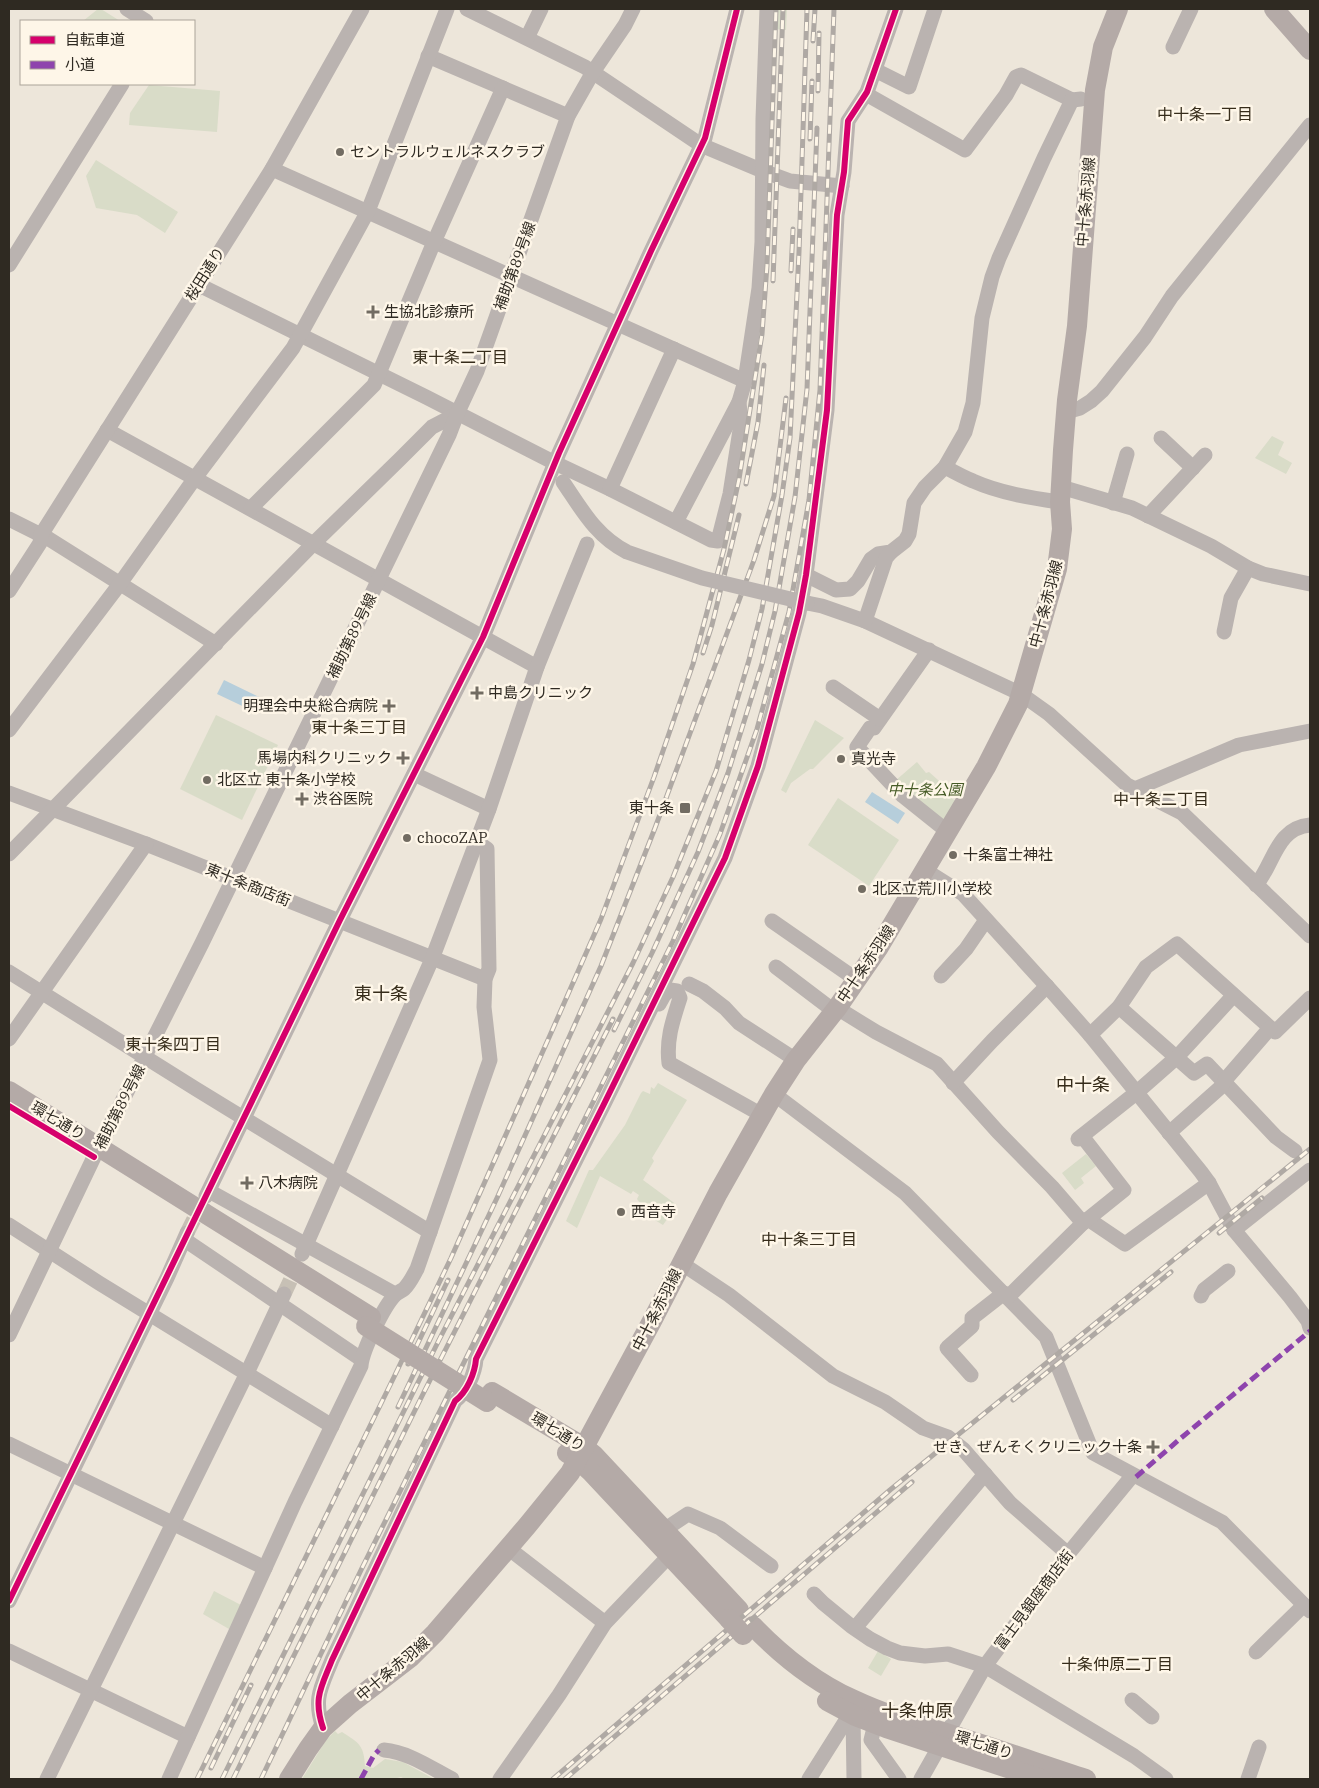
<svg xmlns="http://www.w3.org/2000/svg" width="1319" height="1788" font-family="'IBM Plex Serif','Noto Sans JP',serif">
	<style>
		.green { fill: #d9dcc8 }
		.water { fill: #b6cedb }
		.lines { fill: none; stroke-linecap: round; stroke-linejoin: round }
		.minor-tunnel { stroke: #c7c0b5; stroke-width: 15; stroke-dasharray: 15 8; stroke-linecap: butt }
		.minor { stroke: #bab3b0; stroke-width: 15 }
		.major { stroke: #b4aaa7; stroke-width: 20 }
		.rail-casing { stroke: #afa9a4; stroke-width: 5 }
		.rail { stroke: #fef6e8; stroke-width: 3; stroke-dasharray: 9; stroke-linecap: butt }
		.minor-bridge { stroke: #bab3b0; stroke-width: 15 }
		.major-bridge { stroke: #b4aaa7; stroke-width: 20 }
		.quiet { stroke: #8e44ad; stroke-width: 5; stroke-dasharray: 10 5; stroke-linecap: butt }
		.cycleway-casing { stroke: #fef6e8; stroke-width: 9 }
		.cycleway { stroke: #d6006c; stroke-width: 6 }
		.poi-dot { fill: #726c62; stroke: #fef6e8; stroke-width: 2 }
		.labels { text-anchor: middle; stroke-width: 5; stroke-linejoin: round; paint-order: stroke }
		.poi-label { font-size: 15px; fill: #2f2a22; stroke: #fef6e8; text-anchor: start }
		.street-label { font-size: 15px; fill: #2f2a22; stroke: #fef6e8 }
		.park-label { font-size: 15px; font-style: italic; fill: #465b26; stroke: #fef6e8 }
		.neighbourhood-label { font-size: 16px; fill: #362c1a; stroke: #fef6e8 }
		.quarter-label { font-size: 18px; fill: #362c1a; stroke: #fef6e8 }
	</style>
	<rect width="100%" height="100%" fill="#ede6da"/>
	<g class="green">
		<polygon points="98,9 101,9 120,21 83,21"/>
		<polygon points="773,9 787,9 786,30 773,29"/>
		<polygon points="149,85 220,91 217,132 129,125 130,113"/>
		<polygon points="96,160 178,212 165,233 137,215 96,208 86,176"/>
		<polygon points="1272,436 1284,442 1278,455 1292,463 1286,474 1255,458"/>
		<polygon points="216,715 278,745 242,820 180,789"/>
		<polygon points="815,720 844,738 813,769 810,769 791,783 786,793 781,790"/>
		<polygon points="917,762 926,773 929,772 947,788 945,791 949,797 958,802 947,823 895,781"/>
		<polygon points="838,798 899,840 869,886 808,845"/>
		<polygon points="658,1083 687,1100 652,1158 654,1161 643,1180 677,1205 663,1225 650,1217 653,1212 640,1203 637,1199 639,1195 633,1191 631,1194 600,1176 577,1228 566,1221 589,1170 593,1170 625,1125 641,1093 643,1091 650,1094 651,1087 654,1089"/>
		<polygon points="1086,1154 1096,1166 1081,1178 1084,1183 1075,1190 1062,1173"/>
		<polygon points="214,1591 241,1605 229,1629 203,1614"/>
		<polygon points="878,1651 891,1659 881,1676 868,1668"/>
		<path d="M335,1731L338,1734L342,1732C359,1743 364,1745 365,1766L373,1768L385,1759L403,1762L434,1779H405L401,1777L393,1779H302L326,1740Z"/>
	</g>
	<g class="water">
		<polygon points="224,680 261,698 255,712 217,694"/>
		<polygon points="872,792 905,813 898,824 865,802"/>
	</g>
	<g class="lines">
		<g class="minor-tunnel">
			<polyline points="187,1233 203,1201"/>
			<polyline points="284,1294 299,1262"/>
		</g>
		<g class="minor">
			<polyline points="127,9 146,21"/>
			<polyline points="467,9 585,67 701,145 763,171 790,181 842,186"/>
			<polyline points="527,38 541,9"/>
			<polyline points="1173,47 1191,9"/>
			<polyline points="428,56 568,116"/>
			<polyline points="875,70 909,87 935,9"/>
			<polyline points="866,94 965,150 1006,95 1016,77 1021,75 1072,100 1081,99"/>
			<polyline points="272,169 745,381"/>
			<polyline points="9,265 122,84"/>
			<polyline points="199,285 426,397 555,463 610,489 711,540 718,541 730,494 741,424 739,402 745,381 759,288 762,242 763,119 767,9"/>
			<polyline points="1066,412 1080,408 1091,401 1102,391 1145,337 1172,296 1310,125"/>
			<polyline points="107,430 537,667"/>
			<polyline points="1161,438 1193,468"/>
			<path d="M945,467C954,472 963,477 973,481C1000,493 1031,498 1060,502"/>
			<polyline points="1061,487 1132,508 1211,546 1248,568 1263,574 1310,584"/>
			<polyline points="610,489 674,349"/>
			<polyline points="1113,503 1127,454"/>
			<polyline points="251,508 374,385 434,242 503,88"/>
			<polyline points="1148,516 1205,455"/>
			<polyline points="9,519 49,539 216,644"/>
			<polyline points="676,522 739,402"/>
			<polyline points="806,575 836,590 850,589 858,581 871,559 878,554 891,552 905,541 909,534 914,503 925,487 945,467 965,432 973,403 982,318 992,277 999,258 1044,158 1072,100"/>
			<polyline points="9,591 40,543 41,535 272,169 362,9"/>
			<polyline points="807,603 822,606 865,621 1021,694 1049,714 1127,785 1182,813 1310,936"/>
			<polyline points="865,621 886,558 891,552"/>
			<polyline points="1224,632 1231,598 1248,568"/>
			<polyline points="929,650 874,728 870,728 857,747 903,796 948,832"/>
			<polyline points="833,687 880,719"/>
			<polyline points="9,730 119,585 195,478 293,348 368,211 447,9"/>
			<polyline points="414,774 489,809"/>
			<polyline points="1135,789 1239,745 1310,731"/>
			<polyline points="9,793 146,844 485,979"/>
			<polyline points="9,854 313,544 400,459 432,427 457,414"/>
			<polyline points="925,870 963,894 1054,994 1090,1035 1201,1172 1209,1183 1234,1230 1290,1297 1308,1321 1310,1328"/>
			<path d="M1256,885C1274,864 1276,828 1310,825"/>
			<polyline points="772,921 857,980"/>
			<polyline points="776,967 834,1011"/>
			<polyline points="9,972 196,1089 430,1232"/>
			<polyline points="941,976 966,949 986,920"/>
			<polyline points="689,984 703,991 725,1008 739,1023 796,1060"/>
			<path d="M659,1004L664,995L670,990L677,991L680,998C673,1020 666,1039 669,1063L762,1115"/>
			<polyline points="1119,1007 1194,1073 1207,1064 1276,1137 1295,1151"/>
			<polyline points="837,1008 876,1032 937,1064 998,1132 1052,1187 1083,1223"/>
			<polyline points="1090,1035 1119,1007 1146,967 1177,944 1275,1032 1310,998"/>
			<polyline points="9,1039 146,844"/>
			<polyline points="953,1083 992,1041 1047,986"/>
			<polyline points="774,1094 905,1193 1046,1337 1093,1453 1222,1522 1310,1611"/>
			<polyline points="1169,1133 1222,1086 1225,1080 1270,1028"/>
			<polyline points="1078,1139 1136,1093 1177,1057 1233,996"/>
			<polyline points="209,1191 395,1294"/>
			<polyline points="206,1196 340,920 483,637 559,453 651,251 705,138 737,9"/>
			<polyline points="1088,1219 1125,1244 1209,1183"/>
			<polyline points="9,1225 99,1283 332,1426"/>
			<polyline points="1234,1230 1310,1170"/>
			<polyline points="185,1240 361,1359"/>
			<polyline points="302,1254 432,959 489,809 537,667 587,544"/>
			<polyline points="681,1263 729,1295 833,1376 885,1402 923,1428 948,1437 963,1449 1010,1503 1068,1554"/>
			<polyline points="1201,1296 1204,1290 1228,1271"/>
			<polyline points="1008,1297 1083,1223 1124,1190 1082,1136"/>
			<polyline points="9,1335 94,1157 202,943 449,435 457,414 477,371 568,116 593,72 625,25 633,9"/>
			<polyline points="971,1375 947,1348 972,1326 972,1318 1004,1293"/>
			<polyline points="9,1444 265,1568"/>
			<polyline points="664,1530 688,1514 720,1528 771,1566"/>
			<polyline points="508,1548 605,1623"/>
			<polyline points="814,1594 823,1603 851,1626 870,1639 887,1648 900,1653 925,1656 948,1654 985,1666 1134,1756 1166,1779"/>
			<polyline points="9,1601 167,1278 187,1233"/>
			<polyline points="855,1628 985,1474"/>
			<polyline points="9,1651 188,1737"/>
			<polyline points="1256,1652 1304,1605"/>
			<polyline points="1132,1700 1152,1717"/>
			<polyline points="853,1715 854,1779"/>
			<polyline points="875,1724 871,1740 899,1779"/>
			<path d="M323,1728C313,1698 321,1688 332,1660L455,1401C467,1392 475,1373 476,1359L603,1106L725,858L758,766L799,613L806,575L827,410L837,215L844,172L848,121L867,92L896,9"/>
			<path d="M384,1750C408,1752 431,1768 452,1779"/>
			<polyline points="47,1779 247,1373 284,1294"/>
			<path d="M169,1779L295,1502L361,1366C362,1351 384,1306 395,1295C397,1293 401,1291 404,1289C410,1283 413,1276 417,1269L490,1060L484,1007L485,979L489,969L487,849L477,842"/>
			<polyline points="500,1779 559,1695 605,1623 669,1556"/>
			<polyline points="809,1779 850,1714"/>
			<polyline points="921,1779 985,1666 1068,1554 1133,1475"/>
			<polyline points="1248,1779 1259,1747"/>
		</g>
		<g class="major">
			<polyline points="1274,9 1310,50"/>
			<polyline points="9,1091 371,1317"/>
			<polyline points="492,1392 584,1447 594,1455 739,1610"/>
			<polyline points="567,1453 577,1459 591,1472 729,1619"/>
			<path d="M753,1626C782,1656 816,1683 854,1700C888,1716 924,1726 959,1737C1001,1750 1043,1765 1086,1779"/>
			<polyline points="827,1701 855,1716 886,1728 1041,1779"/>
			<polyline points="289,1779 308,1749 323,1728 350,1704 411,1657 435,1633 527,1526 570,1473 652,1321 718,1193 774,1094 796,1060 837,1008 879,947 986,767 1018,704 1057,569 1062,529 1060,502 1063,450 1067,400 1077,326 1095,90 1103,47 1118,9"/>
		</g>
		<g class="rail-casing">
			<g id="rail">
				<polyline points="813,41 815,9"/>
				<polyline points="818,91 819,33"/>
				<polyline points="810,139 812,81"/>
				<polyline points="791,271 793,229"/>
				<polyline points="773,281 783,9"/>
				<polyline points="746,484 758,422 764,365"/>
				<polyline points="703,653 712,625 739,515"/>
				<polyline points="614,1030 652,953 698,852 728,773 762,664 775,611 795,497 807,389 817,128"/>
				<polyline points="1219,1233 1262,1198"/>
				<polyline points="408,1364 448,1280"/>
				<polyline points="1013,1400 1171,1272"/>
				<polyline points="398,1407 497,1198 601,966 655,828 754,560 774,496 786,398"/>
				<polyline points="211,1768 251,1685"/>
				<polyline points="197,1779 394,1377 451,1258 551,1033 601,919 654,777 693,664 724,549 739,479 762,334 767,265 776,9"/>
				<polyline points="222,1779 439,1340 633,963 673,877 716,771 749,660 762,609 782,495 790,438 799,252 807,9"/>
				<polyline points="233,1779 425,1390 613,1019"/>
				<polyline points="261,1779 362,1568 673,941 720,834 757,729 789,612 809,500 820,390 834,9"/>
				<polyline points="553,1779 890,1490 1310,1149"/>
				<polyline points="565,1779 912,1482"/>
			</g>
		</g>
		<use href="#rail" class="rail"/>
		<path class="minor-bridge" d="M563,482C582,510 596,536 627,552L702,578L807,603"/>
		<g class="major-bridge">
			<polyline points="366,1326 487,1402"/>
			<polyline points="729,1619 743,1635"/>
		</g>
		<g class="quiet">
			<polyline points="1136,1477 1181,1438 1310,1331"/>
			<polyline points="361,1779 374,1755 379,1750"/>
		</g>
		<g class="cycleway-casing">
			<g id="cycleway">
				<polyline points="9,1106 94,1157"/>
				<polyline points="9,1601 340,920 483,637 559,453 651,251 705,138 737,9"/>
				<path d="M323,1728C313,1698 321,1688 332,1660L455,1401C467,1392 475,1373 476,1359L603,1106L725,858L758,766L799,613L806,575L827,410L837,215L844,172L848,121L867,92L896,9"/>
			</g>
		</g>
		<use href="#cycleway" class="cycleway"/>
	</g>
	<g class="poi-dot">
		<circle cx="340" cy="152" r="5"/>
		<path d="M370.5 304.5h5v5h5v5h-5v5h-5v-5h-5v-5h5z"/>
		<path d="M474.5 685.5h5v5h5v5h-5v5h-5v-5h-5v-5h5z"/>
		<path d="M386.5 698.5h5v5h5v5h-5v5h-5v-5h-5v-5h5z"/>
		<path d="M400.5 750.5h5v5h5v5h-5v5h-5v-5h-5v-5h5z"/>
		<circle cx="841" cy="759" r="5"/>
		<circle cx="207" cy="780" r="5"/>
		<path d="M299.5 791.5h5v5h5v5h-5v5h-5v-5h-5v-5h5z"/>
		<rect x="679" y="802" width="12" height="12" rx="2.5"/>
		<circle cx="407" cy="838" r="5"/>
		<circle cx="953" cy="855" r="5"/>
		<circle cx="862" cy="889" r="5"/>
		<path d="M244.5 1175.5h5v5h5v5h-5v5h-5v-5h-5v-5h5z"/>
		<circle cx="621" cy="1212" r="5"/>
		<path d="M1150.5 1439.5h5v5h5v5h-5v5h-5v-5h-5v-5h5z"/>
	</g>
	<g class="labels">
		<g class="poi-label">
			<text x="350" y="157">セントラルウェルネスクラブ</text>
			<text x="384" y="317">生協北診療所</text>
			<text x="488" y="698">中島クリニック</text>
			<text x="378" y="711" text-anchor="end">明理会中央総合病院</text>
			<text x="392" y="763" text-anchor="end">馬場内科クリニック</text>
			<text x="851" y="764">真光寺</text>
			<text x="217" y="785">北区立 東十条小学校</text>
			<text x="313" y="804">渋谷医院</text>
			<text x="674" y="813" text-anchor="end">東十条</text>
			<text x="417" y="843">chocoZAP</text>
			<text x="963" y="860">十条富士神社</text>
			<text x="872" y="894">北区立荒川小学校</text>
			<text x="258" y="1188">八木病院</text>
			<text x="631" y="1217">西音寺</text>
			<text x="1142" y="1452" text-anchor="end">せき、ぜんそくクリニック十条</text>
		</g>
		<g class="street-label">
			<text transform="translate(1086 202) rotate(-85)" y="5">中十条赤羽線</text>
			<text transform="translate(515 266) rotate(-70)" y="5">補助第89号線</text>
			<text transform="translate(205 274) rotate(-58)" y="5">桜田通り</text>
			<text transform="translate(1046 604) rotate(-75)" y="5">中十条赤羽線</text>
			<text transform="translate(352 636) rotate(-64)" y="5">補助第89号線</text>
			<text transform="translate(248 885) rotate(22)" y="5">東十条商店街</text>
			<text transform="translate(866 964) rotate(-56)" y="5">中十条赤羽線</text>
			<text transform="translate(120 1107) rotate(-63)" y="5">補助第89号線</text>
			<text transform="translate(58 1121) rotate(31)" y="5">環七通り</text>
			<text transform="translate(657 1310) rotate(-63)" y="5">中十条赤羽線</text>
			<text transform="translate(558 1432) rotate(32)" y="5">環七通り</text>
			<text transform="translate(1034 1600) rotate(-53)" y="5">富士見銀座商店街</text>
			<text transform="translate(393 1669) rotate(-40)" y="5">中十条赤羽線</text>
			<text transform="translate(984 1745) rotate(18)" y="5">環七通り</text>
		</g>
		<g class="park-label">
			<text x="925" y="795">中十条公園</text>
		</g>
		<g class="neighbourhood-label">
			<text x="1205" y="120">中十条一丁目</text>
			<text x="460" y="363">東十条二丁目</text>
			<text x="359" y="733">東十条三丁目</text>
			<text x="1161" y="805">中十条二丁目</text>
			<text x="173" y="1050">東十条四丁目</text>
			<text x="809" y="1245">中十条三丁目</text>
			<text x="1117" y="1670">十条仲原二丁目</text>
		</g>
		<g class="quarter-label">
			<text x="381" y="1000">東十条</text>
			<text x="1083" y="1091">中十条</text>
			<text x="917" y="1717">十条仲原</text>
		</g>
	</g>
	<rect width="1319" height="1788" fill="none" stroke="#2f2a22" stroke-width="20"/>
	<rect x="20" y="20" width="175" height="65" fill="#fef6e8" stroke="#aba499"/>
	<rect x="30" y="36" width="25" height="8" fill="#d6006c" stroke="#aba499"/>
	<text x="65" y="45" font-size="15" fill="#2f2a22">自転車道</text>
	<rect x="30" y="61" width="25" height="8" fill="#8e44ad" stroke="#aba499"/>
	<text x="65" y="70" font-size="15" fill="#2f2a22">小道</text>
</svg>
